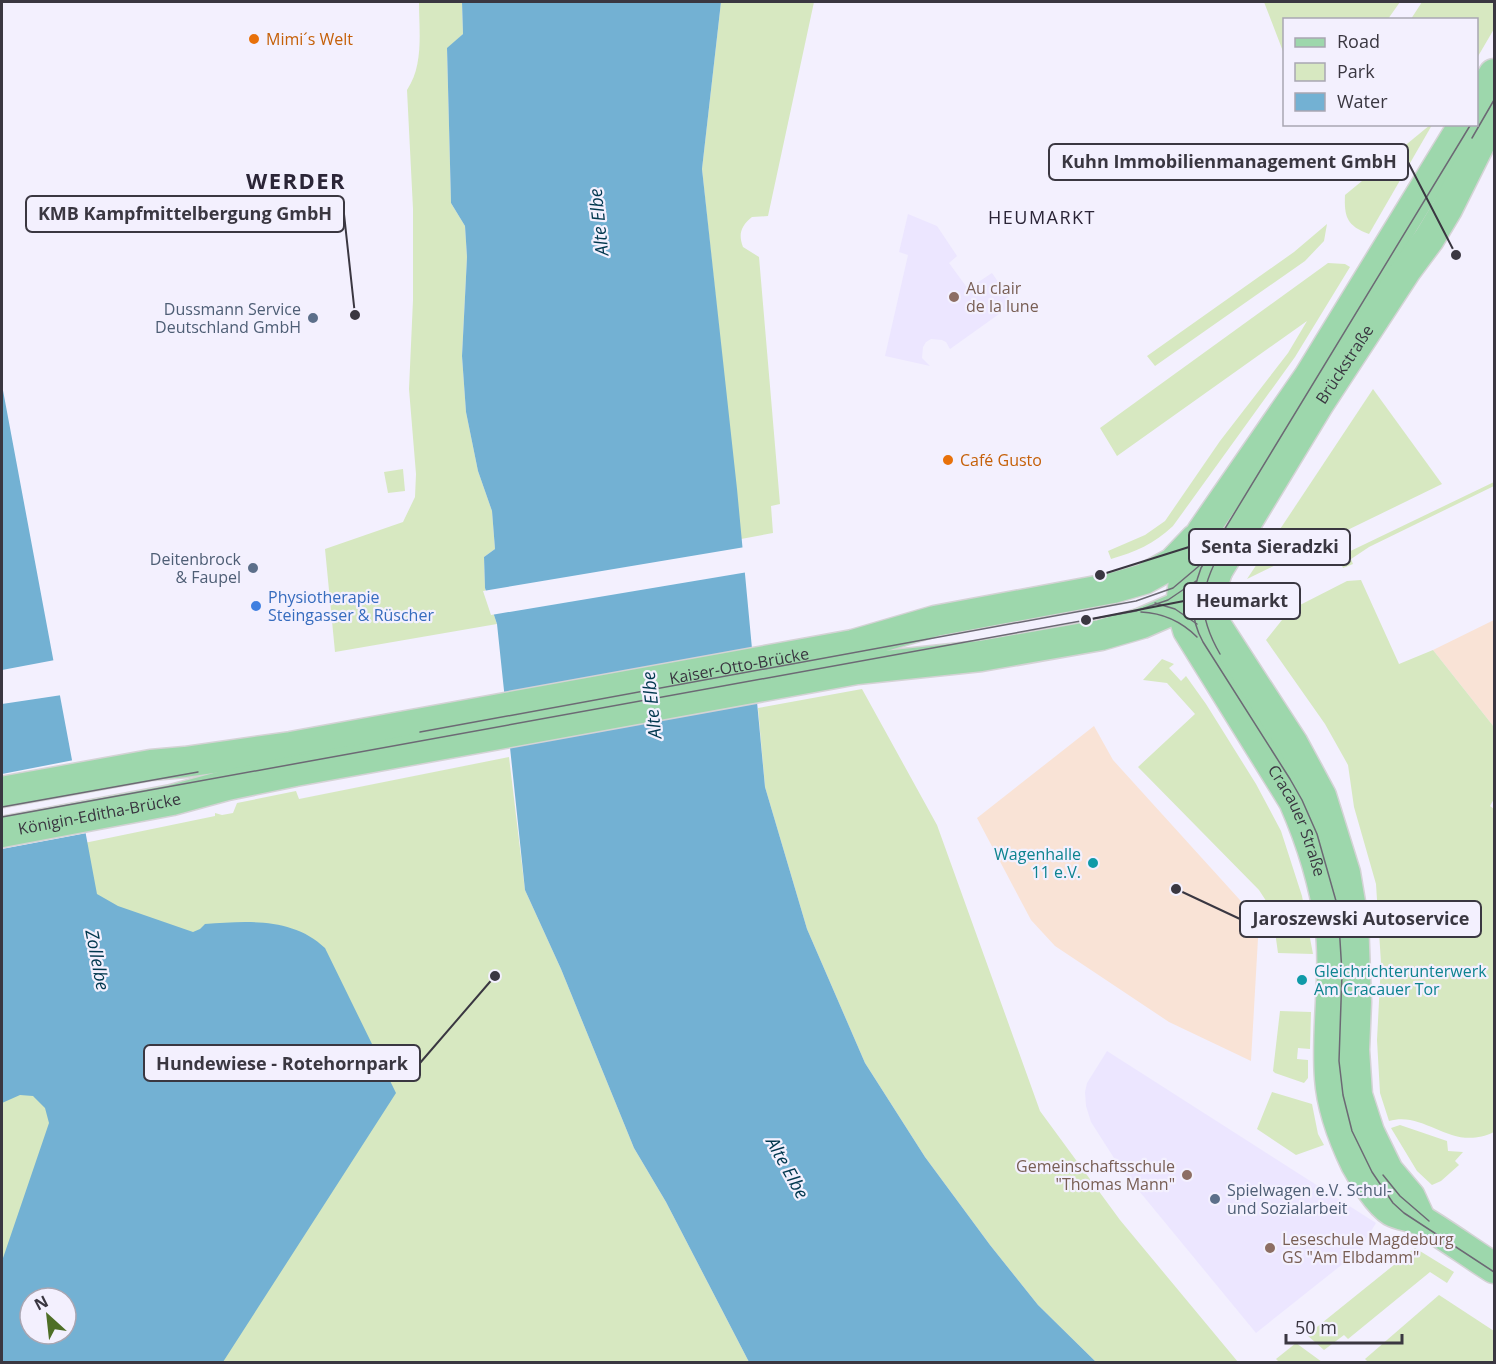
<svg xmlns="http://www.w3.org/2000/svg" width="1496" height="1364" font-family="'Open Sans',sans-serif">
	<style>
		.commercial { fill: #f9e3d6 }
		.built { fill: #ece6ff }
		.green { fill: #d7e8c1; fill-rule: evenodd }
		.water { fill: #73b1d3; fill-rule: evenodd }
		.pier { fill: #f3f0fe }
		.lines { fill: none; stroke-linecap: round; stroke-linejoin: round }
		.major-casing { stroke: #d4d3d5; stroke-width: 33 }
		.major { stroke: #9dd7ac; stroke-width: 30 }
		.tram { stroke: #6c6974; stroke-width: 1.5 }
		.food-dot { fill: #e8710a; stroke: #f3f0fe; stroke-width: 2 }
		.education-dot { fill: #8d6e63; stroke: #f3f0fe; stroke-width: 2 }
		.service-dot { fill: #5c6f8a; stroke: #f3f0fe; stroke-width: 2 }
		.shop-dot { fill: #3f7fe0; stroke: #f3f0fe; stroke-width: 2 }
		.culture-dot { fill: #0f9aa8; stroke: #f3f0fe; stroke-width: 2 }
		.labels { text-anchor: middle; stroke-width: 4.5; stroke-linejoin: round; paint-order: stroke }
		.food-label { font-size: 16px; fill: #c56008; stroke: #f3f0fe; text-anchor: start }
		.education-label { font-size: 16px; fill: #785e54; stroke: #f3f0fe; text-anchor: start }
		.service-label { font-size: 16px; fill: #4e5e75; stroke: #f3f0fe; text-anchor: end }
		.street-label { font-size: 16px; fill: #3a3741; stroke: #f3f0fe }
		.shop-label { font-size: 16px; fill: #366cbe; stroke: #f3f0fe; text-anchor: start }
		.culture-label { font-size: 16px; fill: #0d838f; stroke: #f3f0fe; text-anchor: end }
		.neighbourhood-label { font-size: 18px; letter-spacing: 1.5px; fill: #2b2537; stroke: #f3f0fe }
		.water-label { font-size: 18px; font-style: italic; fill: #00374e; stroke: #f3f0fe }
		.district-label { font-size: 22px; font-weight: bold; letter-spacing: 1.5px; fill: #2b2537; stroke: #f3f0fe }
		.leader { fill: none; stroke: #3a3741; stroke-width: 2 }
		.callout-dot { fill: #3a3741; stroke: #f3f0fe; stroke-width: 2 }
		.callout { fill: #f3f0fe; stroke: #3a3741; stroke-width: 2 }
		.callout-label { font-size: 18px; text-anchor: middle; font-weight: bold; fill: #3a3741 }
	</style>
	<rect width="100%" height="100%" fill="#f3f0fe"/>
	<g class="commercial">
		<polygon points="1494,620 1494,727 1433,650"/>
		<polygon points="1094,726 1113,760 1259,921 1251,1061 1169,1022 1055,946 1031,920 977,818"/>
	</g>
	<g class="built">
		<polygon points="908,214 937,226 957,256 949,263 968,289 992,273 1013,304 950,349 946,342 942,340 931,339 926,342 923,347 922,358 930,366 885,356 908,255 899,252"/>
		<polygon points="1107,1051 1376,1223 1359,1251 1256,1333 1121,1169 1091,1122 1086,1106 1085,1092 1087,1083"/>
	</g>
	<g class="green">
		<path d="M419,2H462L463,34L447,49L451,203L465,226L467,257L462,356L466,412L478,471L492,511L495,549L484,557L485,588L497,624L335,652L325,549L403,522L415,497L416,474L409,389L413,300V209L407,90C424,65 419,31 419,2Z"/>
		<path d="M721,2H814L768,216L752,217C741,226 738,234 743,247L759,257L780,504L771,506L773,533L741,539L702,169Z"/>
		<polygon points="1264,2 1400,2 1388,19 1284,20 1284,54"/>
		<polygon points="1422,2 1494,2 1494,29 1477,58 1476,20 1411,19"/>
		<path d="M1430,125H1432L1369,234C1347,226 1344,217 1345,195Z"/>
		<polygon points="1327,224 1324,241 1305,261 1155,366 1147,356 1294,252"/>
		<path d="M1328,263L1345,264L1350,267L1295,357L1173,526C1154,544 1135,552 1111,559L1108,551L1145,535L1165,521L1220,441L1288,353L1307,321L1117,456L1100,428Z"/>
		<polygon points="1373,389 1442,484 1247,579"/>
		<polygon points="403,469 405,491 388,493 384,472"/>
		<polygon points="1494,482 1494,486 1369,547 1351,559 1353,564 1343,568 1338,557"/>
		<path d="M1361,580L1399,664L1433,650L1494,727V799L1490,806L1494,809V1132C1451,1153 1426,1110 1389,1121L1380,1093L1377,1040L1381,963L1376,884L1354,807L1348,765L1325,724L1266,640L1286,615L1300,605L1347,581Z"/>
		<polygon points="1162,659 1174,664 1169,668 1181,681 1186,676 1206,704 1256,784 1281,831 1302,896 1313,954 1278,953 1272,910 1259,890 1138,767 1195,714 1167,683 1143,680"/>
		<polygon points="862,689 937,825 1040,1111 1120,1220 1238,1362 1096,1362 1038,1305 990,1245 925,1157 865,1063 807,929 765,787 758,708"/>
		<path d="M509,757L525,890L561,969L634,1148L666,1202L749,1362H2V860L215,816V813L222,815L233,813L237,803L296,791L299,799ZM30,1298H66V1334H30Z"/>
		<polygon points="1280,1011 1311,1012 1310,1049 1298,1048 1297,1059 1308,1060 1308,1078 1304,1083 1275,1073 1273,1071"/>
		<polygon points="1272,1092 1312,1104 1318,1134 1324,1145 1296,1155 1257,1129"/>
		<polygon points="1400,1125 1447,1141 1448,1151 1463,1152 1455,1161 1459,1165 1441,1181 1432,1185 1417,1171 1391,1128"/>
		<polygon points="1415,1248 1454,1272 1447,1283 1430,1272 1348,1339 1344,1335 1324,1350 1307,1335"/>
		<polygon points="1439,1295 1494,1331 1494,1362 1368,1362 1365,1359"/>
		<polygon points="1296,1343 1322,1362 1279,1362 1276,1359"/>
	</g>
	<g class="water">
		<polygon points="462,2 721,2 702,169 737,489 765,787 807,929 865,1063 925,1157 990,1245 1038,1305 1096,1362 749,1362 666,1202 634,1148 561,969 525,890 497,624 485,588 484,557 495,549 492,511 478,471 466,412 462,356 467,257 465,226 451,203 447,48 463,34"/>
		<path d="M2,385L97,894L118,906L193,932L200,929L205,924C246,921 293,917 325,948L396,1093L223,1362H2V1261L49,1123L45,1108L33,1096L20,1095L2,1103ZM30,1298H66V1334H30Z"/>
	</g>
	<g class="pier">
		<polygon points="745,547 748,572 491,615 483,591"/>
		<polygon points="55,660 62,695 2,704 2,670"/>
		<polygon points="74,760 87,833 2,849 2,774"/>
	</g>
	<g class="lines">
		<g class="major-casing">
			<g id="major">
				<polyline points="1476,103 1494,74"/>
				<path id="s1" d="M1464,124L1309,377L1202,532L1184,580L1181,606L1188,630L1294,801C1311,840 1324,880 1330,923C1337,974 1326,1026 1330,1078C1332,1108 1343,1137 1356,1164C1364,1178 1378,1202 1392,1211C1401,1216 1413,1216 1422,1221C1447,1236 1470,1253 1494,1268"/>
				<path d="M1217,571C1210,592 1209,606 1217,627L1293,744L1321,796L1345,873L1353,920L1356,1002L1354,1050L1357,1095L1369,1132L1388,1171L1410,1197L1420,1219"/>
				<path id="s2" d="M2,792L151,765L185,762L291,747L853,645L935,621L1113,588L1144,579L1173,563L1196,539"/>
				<path id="s3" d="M2,832L172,800L227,785L295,771L857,669L981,656L1101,635L1142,623L1181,606L1192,599L1204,588L1217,571L1319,403L1406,270L1429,239L1447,209L1494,115"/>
			</g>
		</g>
		<use href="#major" class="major"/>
		<g class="tram">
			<path d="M1471,124L1201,568C1191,595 1189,616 1203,642L1290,779L1302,800L1317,834L1338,908L1342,973L1339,1061L1343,1095L1352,1131L1372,1172L1393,1203L1404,1213L1494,1272"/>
			<polyline points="1472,138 1494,100"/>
			<polyline points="1155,603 1175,609 1197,624"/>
			<path d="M1141,612C1163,613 1181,621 1197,637"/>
			<path d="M1220,654C1197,614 1199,590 1221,551"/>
			<polyline points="420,732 1136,601 1173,588 1199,566"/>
			<polyline points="2,807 198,772"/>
			<polyline points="2,817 1136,611 1168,600 1196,581"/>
			<polyline points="1383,1175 1400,1196 1429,1221"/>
		</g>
	</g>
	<g class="food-dot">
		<circle cx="254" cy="39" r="6"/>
		<circle cx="948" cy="460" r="6"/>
	</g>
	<g class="education-dot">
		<circle cx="954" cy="297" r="6"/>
		<circle cx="1187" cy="1175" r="6"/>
		<circle cx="1270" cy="1248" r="6"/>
	</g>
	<g class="service-dot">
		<circle cx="313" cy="318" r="6"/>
		<circle cx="253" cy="568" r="6"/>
		<circle cx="1215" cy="1199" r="6"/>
	</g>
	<circle class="shop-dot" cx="256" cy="606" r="6"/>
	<g class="culture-dot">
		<circle cx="1093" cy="863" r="6"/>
		<circle cx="1302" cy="980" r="6"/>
	</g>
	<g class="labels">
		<g class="food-label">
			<text x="266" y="45">Mimi´s Welt</text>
			<text x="960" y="466">Café Gusto</text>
		</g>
		<g class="education-label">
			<text x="966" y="294">Au clair<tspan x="966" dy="18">de la lune</tspan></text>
			<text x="1175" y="1172" text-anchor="end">Gemeinschaftsschule<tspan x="1175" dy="18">"Thomas Mann"</tspan></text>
			<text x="1282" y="1245">Leseschule Magdeburg<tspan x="1282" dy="18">GS "Am Elbdamm"</tspan></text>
		</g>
		<g class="service-label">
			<text x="301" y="315">Dussmann Service<tspan x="301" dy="18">Deutschland GmbH</tspan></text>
			<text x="241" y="565">Deitenbrock<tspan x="241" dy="18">&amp; Faupel</tspan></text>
			<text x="1227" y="1196" text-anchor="start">Spielwagen e.V. Schul-<tspan x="1227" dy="18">und Sozialarbeit</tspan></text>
		</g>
		<g class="street-label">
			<text dy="6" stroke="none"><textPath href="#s3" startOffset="1496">Brückstraße</textPath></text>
			<text dy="6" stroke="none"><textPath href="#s2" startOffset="748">Kaiser-Otto-Brücke</textPath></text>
			<text dy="6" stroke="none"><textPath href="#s3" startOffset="99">Königin-Editha-Brücke</textPath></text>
			<text dy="6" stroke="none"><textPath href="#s1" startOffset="808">Cracauer Straße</textPath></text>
		</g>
		<g class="shop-label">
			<text x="268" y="603">Physiotherapie<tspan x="268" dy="18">Steingasser &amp; Rüscher</tspan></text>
		</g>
		<g class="culture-label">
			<text x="1081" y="860">Wagenhalle<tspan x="1081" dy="18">11 e.V.</tspan></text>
			<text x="1314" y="977" text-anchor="start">Gleichrichterunterwerk<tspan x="1314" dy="18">Am Cracauer Tor</tspan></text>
		</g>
		<g class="neighbourhood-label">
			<text x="1042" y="224">HEUMARKT</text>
		</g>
		<g class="water-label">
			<text transform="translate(599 222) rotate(-96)" y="6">Alte Elbe</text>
			<text transform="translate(652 705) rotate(-96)" y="6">Alte Elbe</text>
			<text transform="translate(97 960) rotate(79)" y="6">Zollelbe</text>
			<text transform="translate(787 1168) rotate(61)" y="6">Alte Elbe</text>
		</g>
		<g class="district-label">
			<text x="296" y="189">WERDER</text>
		</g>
	</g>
	<path class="leader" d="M1456 255L1408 162M355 315L344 214M1100 575L1189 547M1086 620L1184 601M1176 889L1240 919M495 976L420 1063"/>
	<g class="callout-dot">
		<circle cx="1456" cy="255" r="6"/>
		<circle cx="355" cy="315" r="6"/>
		<circle cx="1100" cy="575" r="6"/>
		<circle cx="1086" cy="620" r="6"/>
		<circle cx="1176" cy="889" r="6"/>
		<circle cx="495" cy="976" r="6"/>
	</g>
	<g class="callout">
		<rect x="1049" y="144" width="359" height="36" rx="6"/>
		<rect x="26" y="196" width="318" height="36" rx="6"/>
		<rect x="1189" y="529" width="161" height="36" rx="6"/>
		<rect x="1184" y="583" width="116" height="36" rx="6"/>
		<rect x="1240" y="901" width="241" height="36" rx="6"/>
		<rect x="144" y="1045" width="276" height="36" rx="6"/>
	</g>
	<g class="callout-label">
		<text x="1229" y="168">Kuhn Immobilienmanagement GmbH</text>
		<text x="185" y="220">KMB Kampfmittelbergung GmbH</text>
		<text x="1270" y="553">Senta Sieradzki</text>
		<text x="1242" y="607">Heumarkt</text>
		<text x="1361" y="925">Jaroszewski Autoservice</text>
		<text x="282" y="1070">Hundewiese - Rotehornpark</text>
	</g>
	<rect width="1496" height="1364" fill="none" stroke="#3a3741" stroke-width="6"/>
	<rect x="1283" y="18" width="195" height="108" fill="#f3f0fe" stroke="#a9a6b2" stroke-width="1.5"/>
	<rect x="1295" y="38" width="30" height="9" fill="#9dd7ac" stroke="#a9a6b2" stroke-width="1.5"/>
	<text x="1337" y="48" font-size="18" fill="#3a3741">Road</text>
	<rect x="1295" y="63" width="30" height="18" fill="#d7e8c1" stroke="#a9a6b2" stroke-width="1.5"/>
	<text x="1337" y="78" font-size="18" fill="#3a3741">Park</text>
	<rect x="1295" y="93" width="30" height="18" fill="#73b1d3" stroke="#a9a6b2" stroke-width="1.5"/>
	<text x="1337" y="108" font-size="18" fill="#3a3741">Water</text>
	<g transform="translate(48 1316) rotate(333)"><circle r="28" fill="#f3f0fe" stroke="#a9a6b2" stroke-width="1.5"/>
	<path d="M0-4.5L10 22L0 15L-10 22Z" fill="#4e6f26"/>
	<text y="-9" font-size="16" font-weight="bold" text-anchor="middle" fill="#3a3741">N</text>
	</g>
	<path d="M1286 1334v9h116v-9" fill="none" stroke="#3a3741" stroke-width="3"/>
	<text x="1295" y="1334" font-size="18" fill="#3a3741" stroke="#f3f0fe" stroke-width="4.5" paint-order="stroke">50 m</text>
</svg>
